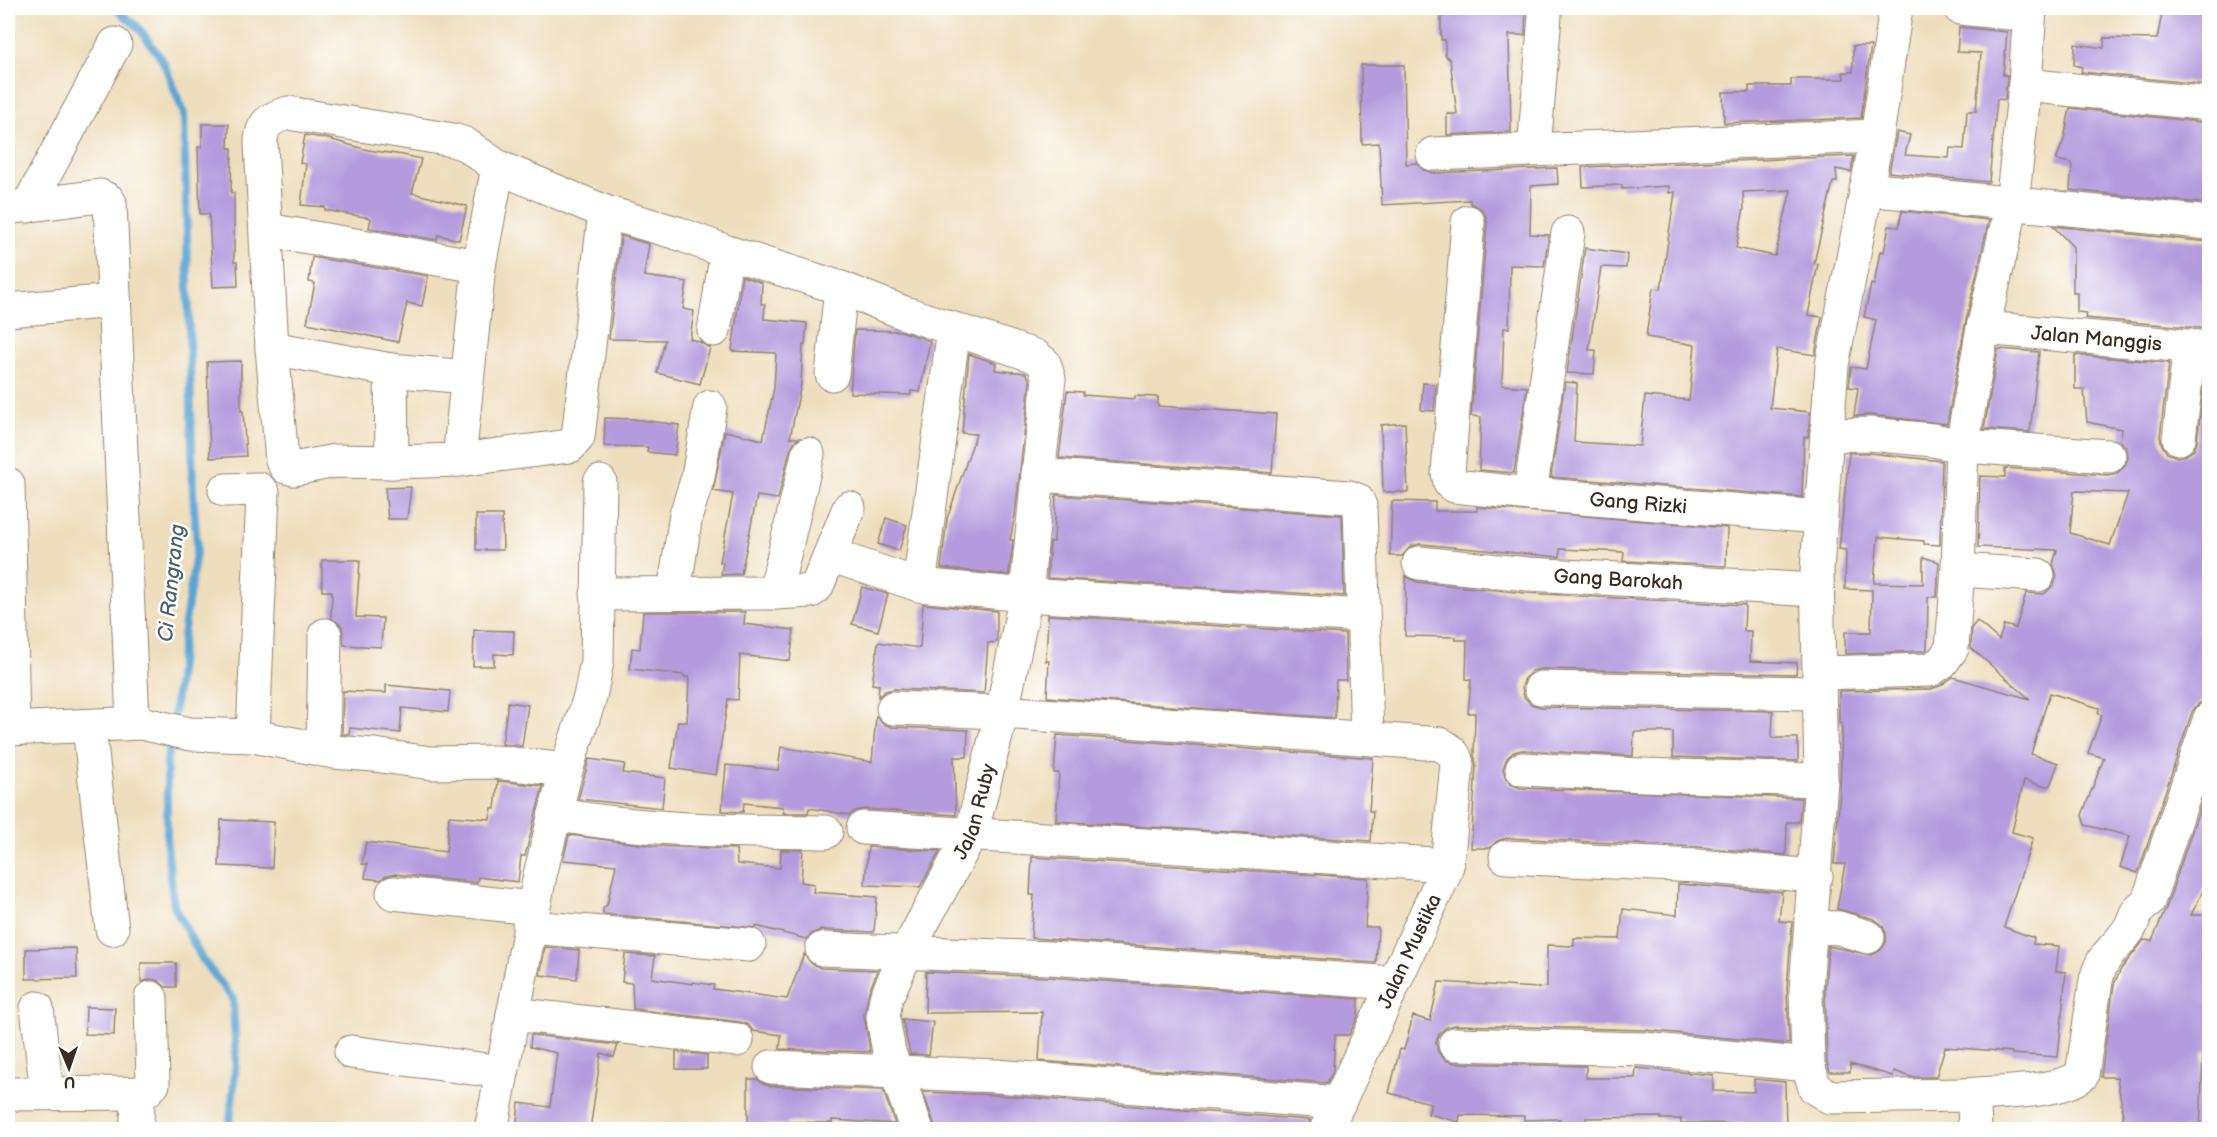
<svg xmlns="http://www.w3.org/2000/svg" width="2217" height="1137" font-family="'Balsamiq Sans',sans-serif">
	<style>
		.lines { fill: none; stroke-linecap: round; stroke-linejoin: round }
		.stream { stroke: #5ba4d2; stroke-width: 8 }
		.building { fill: #b49bde; fill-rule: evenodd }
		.minor-casing { stroke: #94846e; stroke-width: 35 }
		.minor { stroke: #fff; stroke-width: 33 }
		.labels { text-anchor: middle; stroke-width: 5; stroke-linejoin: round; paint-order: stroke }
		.street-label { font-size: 20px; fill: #3b2a1e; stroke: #fff }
		.water-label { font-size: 21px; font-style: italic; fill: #49616f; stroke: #fff }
	</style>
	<rect width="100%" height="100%" fill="#fff"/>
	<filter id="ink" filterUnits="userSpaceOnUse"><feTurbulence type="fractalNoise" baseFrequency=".0167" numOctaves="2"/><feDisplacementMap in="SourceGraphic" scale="12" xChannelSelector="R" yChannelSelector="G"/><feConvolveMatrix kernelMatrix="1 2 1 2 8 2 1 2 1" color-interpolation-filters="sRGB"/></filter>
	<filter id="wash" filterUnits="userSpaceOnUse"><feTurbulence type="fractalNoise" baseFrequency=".008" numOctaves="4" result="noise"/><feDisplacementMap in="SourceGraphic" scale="24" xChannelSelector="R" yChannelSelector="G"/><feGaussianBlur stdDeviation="1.35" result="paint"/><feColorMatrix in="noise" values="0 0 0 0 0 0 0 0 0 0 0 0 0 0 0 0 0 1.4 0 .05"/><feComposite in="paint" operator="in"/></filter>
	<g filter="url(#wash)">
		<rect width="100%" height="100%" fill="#eedebd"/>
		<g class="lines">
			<g class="stream">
				<polyline points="115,8 138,27 163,61 184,114 193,492 197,546 184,629 173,722"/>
				<polyline points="171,735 167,760 167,845 174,906 202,959 233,999 236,1062 229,1130"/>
			</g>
		</g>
		<g id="blocks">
			<g class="building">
				<polygon points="1501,8 1526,8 1525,35 1509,35 1511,132 1447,135 1447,114 1457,114 1450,60 1445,55 1445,40 1441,40 1441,11 1501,10"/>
				<polygon points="2163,8 2210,8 2210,85 2081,72 2082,67 2074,65 2075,44 2104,48 2104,38 2157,39"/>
				<polygon points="1959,27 2007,32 2003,75 2007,75 2005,100 1997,99 1989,182 1889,172 1897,132 1910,135 1905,155 1949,158 1950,148 1964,149 1967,111 1976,111 1981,53 1957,52"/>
				<polygon points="1853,46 1871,46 1861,118 1724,123 1723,92 1749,92 1749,86 1791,86 1791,79 1844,79 1843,72 1853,72"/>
				<polygon points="1361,65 1404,65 1406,164 1417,163 1424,170 1434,173 1557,168 1558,184 1531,186 1530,234 1549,235 1544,266 1510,265 1509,328 1504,328 1502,385 1527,387 1514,473 1479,470 1481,417 1471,416 1487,223 1485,214 1479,207 1470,203 1470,200 1382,205 1379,143 1362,144"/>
				<polygon points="2070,108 2210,123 2210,204 2070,190 2072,163 2056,160 2064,139"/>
				<polygon points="202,124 229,124 228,148 232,148 231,193 234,193 234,262 237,262 238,286 213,287 209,214 200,214 198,147 202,147"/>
				<polygon points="305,135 329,139 368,150 403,155 421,159 412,193 467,206 459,240 438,235 437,240 369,228 371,218 325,210 325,207 301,205 306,164 300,163"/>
				<path d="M1854,156L1851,172L1836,169L1837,182H1833L1814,263L1818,264L1808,315L1822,317L1815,355L1777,349L1770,408L1810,412L1808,437H1804L1802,497L1551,477L1565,382L1577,383L1574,442L1640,446L1645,396L1689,400L1695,345L1646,337L1653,288L1661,289L1675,192L1669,193V186L1622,189V185L1583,187L1582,167ZM1791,190L1775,256L1736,248L1744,208L1743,192Z"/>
				<polygon points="1902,211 1989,220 1965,325 1947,424 1871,415 1854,416 1858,388 1849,387 1851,367 1866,369 1876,320 1864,317 1871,284 1874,285 1880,251 1884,252 1889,226 1899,227"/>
				<polygon points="2053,226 2210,242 2210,329 2085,318 2086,313 2077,312 2077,293 2073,293 2073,247"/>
				<polygon points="621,236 649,244 644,276 687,282 683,309 694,311 690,339 700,342 710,348 700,384 657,373 665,340 609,339"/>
				<polygon points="1585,248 1627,254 1626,268 1601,267 1589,350 1596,350 1594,374 1567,373"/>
				<polygon points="312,257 428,276 422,306 407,303 398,342 307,323 315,283 309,282"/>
				<polygon points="742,276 762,283 761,304 765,304 764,319 807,323 805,345 803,345 801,384 790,438 799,438 794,442 790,450 778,499 757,496 741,574 721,575 723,562 720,562 733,494 713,491 725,431 763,440 774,388 776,353 732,351"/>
				<polygon points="855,330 901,331 930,341 920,392 911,391 911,395 850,393"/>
				<polygon points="1998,349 2039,352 2030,432 1984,429"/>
				<polygon points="969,354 996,363 995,370 1026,373 1030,381 1015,515 1010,540 1013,540 1009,575 941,568 947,519 976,434 962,433"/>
				<path d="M2075,355L2169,363L2160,436L2162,445L2167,453L2177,457L2186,455L2194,450L2197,441L2206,367H2210V700L2198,704L2192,712L2138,873L2120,867L2130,836L2085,825L2082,815L2104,758L2088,753L2102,715L2098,714L2099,708L2050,693L2031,754L2058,763L2050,786H2042L2024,780L2012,832L2033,838L2004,927L2034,938L2033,944L2059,946L2056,971L2066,972L2058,1057L2012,1054V1052L1945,1047L1936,1077H1911L1894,1071L1893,1076L1850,1064V1072H1830L1827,1062L1825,990L1828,946L1872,955L1881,950L1886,942V933L1882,925L1874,919L1837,909L1845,864H1834L1840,791L1842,723H1839V691L1931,689L1940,686L1953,677L2030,699L1971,648L1972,627L1977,621L1999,640L2004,625L2016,628L2026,593L2044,594L2054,585L2057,576L2053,564L2057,550L1978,547L1980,476L2005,477V468L2108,475L2117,473L2124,467L2128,457L2126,447L2120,441L2122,429L2087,422L2084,389H2075ZM2074,491L2128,493L2110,545L2070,533Z"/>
				<polygon points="241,361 241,411 243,411 246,456 210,458 207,362"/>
				<polygon points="1423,383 1436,384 1434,411 1421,410"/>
				<polygon points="1067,391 1083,392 1083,395 1135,399 1135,396 1158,397 1158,406 1276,414 1272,473 1059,458"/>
				<polygon points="605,418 633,419 679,425 675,455 647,452 648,447 604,446"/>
				<polygon points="1405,423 1408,492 1383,492 1381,425"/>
				<polygon points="1849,453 1868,453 1942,461 1940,545 1924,544 1924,541 1878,537 1874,583 1923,584 1923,557 1939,562 1937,597 1928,597 1927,649 1924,651 1845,654 1845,632 1871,632 1872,590 1845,589 1846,550 1839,549"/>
				<polygon points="411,487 407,519 388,519 385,488"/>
				<polygon points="1056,495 1342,515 1344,596 1047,578 1050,542 1054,542"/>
				<polygon points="1392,501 1435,502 1435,511 1477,511 1477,507 1727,528 1726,566 1623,561 1624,552 1560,549 1560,557 1420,544 1411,546 1402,556 1390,556"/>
				<polygon points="476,515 502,515 503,550 476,550"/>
				<polygon points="886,518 907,525 899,551 878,544"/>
				<polygon points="322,560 360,560 356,617 383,618 381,647 344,645 342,626 331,618 332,591 322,591"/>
				<polygon points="1406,576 1417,582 1526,593 1745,605 1744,631 1751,631 1750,661 1797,663 1796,674 1541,669 1532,671 1525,678 1522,687 1524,697 1531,704 1541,707 1773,711 1772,738 1798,738 1798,761 1673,757 1673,732 1634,732 1633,756 1522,750 1514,752 1507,758 1503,769 1505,777 1511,784 1521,788 1801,798 1799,822 1787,822 1786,855 1698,847 1507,838 1497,841 1490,848 1471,848 1476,765 1474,755 1475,713 1468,713 1471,680 1466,679 1467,640 1456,640 1456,637 1405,636"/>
				<polygon points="862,587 888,594 878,631 852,624"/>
				<polygon points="923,604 997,611 997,642 988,643 984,693 894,689 885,691 878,697 879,685 872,684 878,642 920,648"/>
				<polygon points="643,612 745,612 744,624 794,630 790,661 740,655 738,700 728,699 716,775 671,768 678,721 687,722 689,677 684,677 684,675 630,669 632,648 640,649"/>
				<polygon points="1048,615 1345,634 1346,680 1336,680 1335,718 1047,697 1049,661 1046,661"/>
				<polygon points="474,630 514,631 513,655 494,654 494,666 473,666"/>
				<polygon points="386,685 450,691 448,712 402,708 400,733 350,728 349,734 342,734 343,691 386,693"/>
				<polygon points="508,702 528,705 522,746 502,744"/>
				<polygon points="876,716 883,724 892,727 968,730 967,757 954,757 956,815 864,809 855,811 850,815 809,808 808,813 783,813 783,807 744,803 743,812 722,811 726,765 778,770 781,747 872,762"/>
				<polygon points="1057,735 1373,758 1369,811 1373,811 1371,841 1056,821 1059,773 1054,773"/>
				<polygon points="589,759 625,764 623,773 665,778 662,808 578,799"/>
				<polygon points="2210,778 2210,877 2191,915 2210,915 2210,1052 2203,1052 2200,1130 2122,1130 2123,1114 2117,1077 2101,1077 2114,984 2121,969 2144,940 2152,941 2166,908"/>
				<polygon points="498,781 543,786 525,856 521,856 518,882 478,877 477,883 395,874 386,876 380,880 365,878 367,864 362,864 366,842 446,852 449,816 490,819 492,808 495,809"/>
				<polygon points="221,820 274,822 272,868 219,866"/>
				<polygon points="569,835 655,846 736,849 737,864 780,868 781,850 803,850 801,882 814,884 813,892 877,897 874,932 822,930 813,933 806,939 756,926 756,928 603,914 603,908 607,905 616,865 563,860"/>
				<polygon points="868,847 940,851 920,887 865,885"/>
				<polygon points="1032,857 1368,878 1365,927 1378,927 1376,963 1031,938 1034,895 1030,895"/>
				<polygon points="1678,884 1782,892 1779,921 1792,922 1787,989 1789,1044 1645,1030 1455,1025 1447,1027 1439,1034 1436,1043 1438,1052 1445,1060 1455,1063 1586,1066 1586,1078 1635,1078 1636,1068 1713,1075 1713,1091 1754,1092 1754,1079 1785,1082 1786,1130 1754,1130 1754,1124 1681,1123 1681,1119 1661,1119 1661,1117 1586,1118 1586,1127 1559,1127 1560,1119 1524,1120 1524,1116 1460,1115 1459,1122 1428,1114 1431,1103 1389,1093 1400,1049 1404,1050 1413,1016 1430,1021 1439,982 1538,988 1547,987 1547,945 1574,946 1574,938 1620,939 1623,909 1677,915"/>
				<polygon points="545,947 579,950 577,979 540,975"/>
				<polygon points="76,948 77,978 26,979 26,949"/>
				<polygon points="625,954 655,956 652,978 693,984 693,982 714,985 713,989 787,999 804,954 812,964 821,968 878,970 869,991 864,1015 870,1052 780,1049 781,1035 753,1031 748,1025 740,1022 633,1009 632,983 622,982"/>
				<polygon points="141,963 176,963 176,987 165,987 159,981 151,979 141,982"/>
				<polygon points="926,972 1049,977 1359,999 1358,1016 1349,1035 1335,1035 1333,1071 1327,1083 1039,1061 1042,1012 925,1013"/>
				<polygon points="86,1007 115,1008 114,1035 85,1034"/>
				<polygon points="902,1019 933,1022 929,1055 910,1054"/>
				<polygon points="531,1035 618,1045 614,1057 601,1053 590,1130 516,1130 519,1103 550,1107 557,1053 530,1047"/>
				<polygon points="676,1052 707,1055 707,1069 676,1069"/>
				<polygon points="748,1079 758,1079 762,1083 770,1086 883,1090 895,1124 832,1120 832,1123 787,1122 787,1125 748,1125"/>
				<polygon points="923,1092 996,1095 1310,1120 1308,1130 1005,1130 964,1125 964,1128 935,1126"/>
			</g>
		</g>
	</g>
	<g filter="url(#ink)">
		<use href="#blocks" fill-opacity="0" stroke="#94846e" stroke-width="1.5"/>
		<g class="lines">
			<g class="minor-casing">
				<g id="minor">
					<polyline points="1896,8 1877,136 1832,365 1817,570 1821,780 1806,990 1808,1065 1815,1088 1830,1097 1965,1095 1974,1105 1975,1130"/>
					<polyline points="1960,8 2029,15"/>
					<polyline points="2025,85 2210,104"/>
					<polyline points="1534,149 1545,16"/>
					<polyline points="1433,154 1877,136"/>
					<polyline points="1866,189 2210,223"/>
					<polyline points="28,206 115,44"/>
					<polyline points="8,208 100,196 108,200 110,203 133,722"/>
					<path d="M605,212L578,437L570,446L459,460L392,462L335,461L294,469L286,467L282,460L272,348L261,144C261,124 270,118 288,113L453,140L465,144L498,167L605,212L677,233L727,252L841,288L902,312L1035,356L1044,363L1049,379L1038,475L1349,497L1357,500L1360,506L1367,738"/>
					<path id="s1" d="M1468,222L1448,473L1450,483L1454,486L1530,494L1820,517"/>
					<polyline points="267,230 479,266"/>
					<polyline points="8,310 114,301"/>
					<path id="s2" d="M1983,328L2210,348"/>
					<polyline points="954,329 919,585 1026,595 1363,616"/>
					<polyline points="714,330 727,252"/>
					<polyline points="272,348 391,370 466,377"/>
					<polyline points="391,370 392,462"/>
					<polyline points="832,374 841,288"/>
					<polyline points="1827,435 1869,434 1933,440 1962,446 2109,456"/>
					<polyline points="2179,438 2190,346"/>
					<polyline points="459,460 479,266 498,167"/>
					<polyline points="8,484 13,729"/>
					<polyline points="225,490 259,489 263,493 253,736"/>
					<polyline points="1530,494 1568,233"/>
					<polyline points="842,559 919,585"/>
					<path id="s3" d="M1419,563L1528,574L1817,590"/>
					<polyline points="1958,570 2038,575"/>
					<polyline points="674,592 686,515 698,477 710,407"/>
					<polyline points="775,593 808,454"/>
					<polyline points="597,594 775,593 811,591 817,586 849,508"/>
					<polyline points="1820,673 1930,670 1942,662 1952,648 1958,570 1962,446 1983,328 2012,204 2025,85 2030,8"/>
					<polyline points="1541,688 1819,693"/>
					<path d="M893,708L1002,712L1440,744C1449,749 1455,753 1457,764L1447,865L1444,875L1326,1130"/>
					<polyline points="89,727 112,929"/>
					<polyline points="8,729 141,723 190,734 253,736 334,752 374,755 431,763 495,762 566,770"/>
					<polyline points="323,750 325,635"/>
					<polyline points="1522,769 1642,775 1821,780"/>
					<path d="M555,814C645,831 735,831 826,832"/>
					<polyline points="863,828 1178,847 1447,865"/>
					<polyline points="1506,857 1697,866 1816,876"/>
					<polyline points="393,893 533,908"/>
					<polyline points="529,927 749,945"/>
					<polyline points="1812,927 1839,928 1868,937"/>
					<polyline points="822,949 1050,958 1393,983"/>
					<polyline points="37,1008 47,1093"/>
					<polyline points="513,1014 737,1040"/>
					<polyline points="1455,1044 1644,1049 1808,1065"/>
					<polyline points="351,1052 502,1072"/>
					<polyline points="771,1067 997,1076 1339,1103"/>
					<polyline points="8,1094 139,1093 147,1090 153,1084 151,998"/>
					<path d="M1965,1095C1994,1092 2061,1093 2082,1075L2096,980C2103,953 2113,952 2127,932C2138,918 2130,914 2148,902L2210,718"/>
					<polyline points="136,1130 139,1093"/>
					<polyline points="491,1130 540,875 566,770 590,697 597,661 600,482"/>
					<path id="s4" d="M917,1130L889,1052L883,1018L886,998L907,951L971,834L1002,712L1026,595L1038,475"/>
				</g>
			</g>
			<use href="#minor" class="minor"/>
		</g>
	</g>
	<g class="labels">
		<g class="street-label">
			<text dy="7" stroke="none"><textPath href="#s2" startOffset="114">Jalan Manggis</textPath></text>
			<text dy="7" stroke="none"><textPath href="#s1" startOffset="452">Gang Rizki</textPath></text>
			<text dy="7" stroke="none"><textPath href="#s3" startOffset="200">Gang Barokah</textPath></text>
			<text dy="7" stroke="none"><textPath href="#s4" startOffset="345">Jalan Ruby</textPath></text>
			<text transform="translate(1409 951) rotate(-65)" y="7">Jalan Mustika</text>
		</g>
		<g class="water-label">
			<text transform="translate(171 583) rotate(-84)" y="7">Ci Rangrang</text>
		</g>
	</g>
	<rect width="2217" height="1137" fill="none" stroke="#fff" stroke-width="30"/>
	<g transform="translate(69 1068) rotate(178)" stroke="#ffffff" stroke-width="4.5" paint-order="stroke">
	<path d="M0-4.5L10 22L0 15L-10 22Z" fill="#3b2a1e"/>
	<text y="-9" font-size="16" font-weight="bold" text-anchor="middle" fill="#3b2a1e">U</text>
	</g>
</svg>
